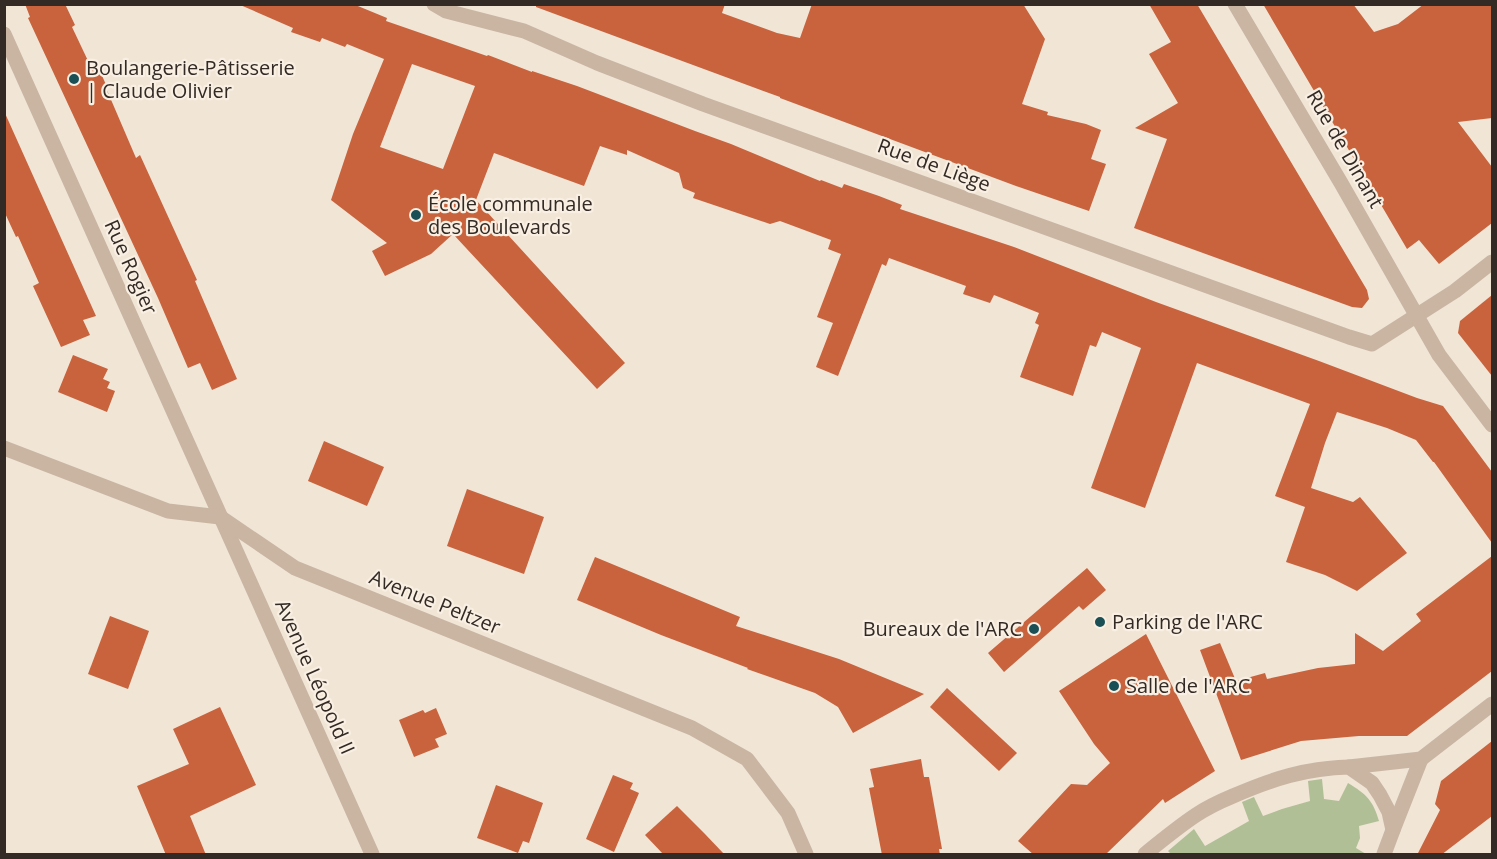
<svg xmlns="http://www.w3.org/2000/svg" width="1497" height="859" font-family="'Open Sans',sans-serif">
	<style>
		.green { fill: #b0bf96 }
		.building { fill: #c8633d; fill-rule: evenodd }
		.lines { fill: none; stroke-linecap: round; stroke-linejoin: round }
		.minor { stroke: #c9b5a2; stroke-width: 15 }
		.poi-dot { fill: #1a4f55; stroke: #f9efe2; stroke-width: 2 }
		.labels { text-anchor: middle; stroke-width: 4.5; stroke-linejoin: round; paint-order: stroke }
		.poi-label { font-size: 20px; fill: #332a25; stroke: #f9efe2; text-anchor: start }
		.street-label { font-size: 20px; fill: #332a25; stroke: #f9efe2 }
	</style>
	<rect width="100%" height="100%" fill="#f1e5d6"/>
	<path class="green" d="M1322,779L1324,799L1339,801L1348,783C1366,794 1373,800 1379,821L1359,826L1360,838L1356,848L1366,854H1171L1168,851L1194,829L1205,846L1249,821L1242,802L1254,797L1263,816L1282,809L1310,801L1308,781Z"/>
	<g class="building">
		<polygon points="25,4 65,4 75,25 72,27 90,65 96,62 107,87 106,88 136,158 140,155 197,280 195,281 237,379 212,390 200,363 188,368 158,298 28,18 30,17"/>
		<path d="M238,4H353L387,18L386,21L487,56L488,55L532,72V71L577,86L695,131L731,144L820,181L821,180L842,188L844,184L879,196L902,205L900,209L1014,247L1156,302L1319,361L1417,398L1443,406L1492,472V543L1434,462H1433L1416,440L1387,428L1337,412L1325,443L1311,488L1353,502L1360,497L1407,553L1357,591L1325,575L1286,562L1305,507L1275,496L1310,404L1197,363L1145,508L1091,488L1141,348L1102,332L1096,347L1090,345L1073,396L1020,377L1039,325L1035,323L1039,313L994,295L990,303L963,294L966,286L889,258L886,266L882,264L838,376L816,367L833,323L817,317L841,254L828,249L831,240L780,221L770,224L693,198L695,193L683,188L679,173L627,150V155L600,146L584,186L494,153L476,200L625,363L597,389L453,234L431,254L385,276L372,251L387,243L331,200L353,134L384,59L347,44L345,47L322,38L320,42L291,32L293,28ZM412,64L475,86L443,169L380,147Z"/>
		<polygon points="536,4 725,4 722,13 777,33 800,38 812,4 1023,4 1045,39 1022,104 1048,112 1047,115 1086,124 1101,130 1091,159 1106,164 1089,211 1019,187 780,98 780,97 758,89 536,7"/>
		<polygon points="1149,4 1197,4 1367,290 1369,299 1362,308 1352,307 1134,228 1167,139 1135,128 1178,103 1149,54 1171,42"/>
		<polygon points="1263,4 1353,4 1374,32 1398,24 1424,4 1492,4 1492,118 1458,122 1492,167 1492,223 1439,264 1419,240 1407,249"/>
		<polygon points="4,111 96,316 83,320 90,335 61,347 33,286 39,283 18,236 16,237 4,211"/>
		<polygon points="1492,295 1492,376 1458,333 1460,321"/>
		<polygon points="73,355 108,369 103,379 110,382 107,388 115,391 107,412 58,392"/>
		<polygon points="324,441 384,467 367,506 308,481"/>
		<polygon points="467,489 544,517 524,574 447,546"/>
		<polygon points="1492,556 1492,671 1407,736 1359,736 1301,741 1241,760 1200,650 1220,643 1236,681 1265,673 1267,679 1318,668 1355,664 1355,633 1383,651 1421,621 1416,614"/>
		<polygon points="595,557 740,617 736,626 839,659 924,694 853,733 838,707 815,693 747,669 748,668 661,635 577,600"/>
		<polygon points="1087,568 1106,590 1083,610 1079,606 1004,672 988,653"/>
		<polygon points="110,616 149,631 128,689 88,674"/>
		<polygon points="1146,634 1215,771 1165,803 1163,799 1105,855 1034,855 1018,841 1071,784 1087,785 1110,763 1094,744 1059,691"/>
		<polygon points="947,688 1017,753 999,771 930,707"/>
		<polygon points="220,707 256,785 190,816 206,855 166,855 137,786 189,764 173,729"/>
		<polygon points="436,708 447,734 435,739 439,747 414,757 399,720 423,710 425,713"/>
		<polygon points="1492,741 1492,816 1441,855 1417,855 1440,810 1435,804 1441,781"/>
		<polygon points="921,759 924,777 929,777 942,849 939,849 940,855 882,855 869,788 874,787 870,769"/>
		<polygon points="613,775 633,783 630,789 639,793 614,852 586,839"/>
		<polygon points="496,785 543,803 529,843 523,841 518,853 477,838"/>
		<polygon points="677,806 704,833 725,855 664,855 645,835"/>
	</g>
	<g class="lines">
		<g class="minor">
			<polyline points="434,4 446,11 524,31 597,63 703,104 1349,337 1372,344 1455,291 1492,262"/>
			<polyline points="1235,4 1341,183 1439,355 1492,425"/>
			<polyline points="4,34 372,854"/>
			<polyline points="4,448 168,511 220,517 295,568 692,728 747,759 788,813 806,854"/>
			<polyline points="1349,767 1421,759 1492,704"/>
			<polyline points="1393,830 1421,759"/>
			<path d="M1145,854C1161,841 1178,827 1196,815C1208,807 1221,801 1233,796C1272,779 1306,768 1349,767L1372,783L1380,795L1389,812L1393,830L1384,854"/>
		</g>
	</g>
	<g class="poi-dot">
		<circle cx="74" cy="79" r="6"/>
		<circle cx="416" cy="215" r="6"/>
		<circle cx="1100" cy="622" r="6"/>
		<circle cx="1034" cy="629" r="6"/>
		<circle cx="1114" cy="686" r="6"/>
	</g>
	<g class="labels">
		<g class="poi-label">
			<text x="86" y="75">Boulangerie-Pâtisserie<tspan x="86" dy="23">| Claude Olivier</tspan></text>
			<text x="428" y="211">École communale<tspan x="428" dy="23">des Boulevards</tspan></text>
			<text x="1112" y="629">Parking de l'ARC</text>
			<text x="1022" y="636" text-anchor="end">Bureaux de l'ARC</text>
			<text x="1126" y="693">Salle de l'ARC</text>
		</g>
		<g class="street-label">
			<text transform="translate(1345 149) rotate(60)" y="7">Rue de Dinant</text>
			<text transform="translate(934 165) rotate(20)" y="7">Rue de Liège</text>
			<text transform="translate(131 267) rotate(66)" y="7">Rue Rogier</text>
			<text transform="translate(435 602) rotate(22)" y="7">Avenue Peltzer</text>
			<text transform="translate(315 677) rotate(66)" y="7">Avenue Léopold II</text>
		</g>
	</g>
	<rect width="1497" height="859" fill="none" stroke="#332a25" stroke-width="12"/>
</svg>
